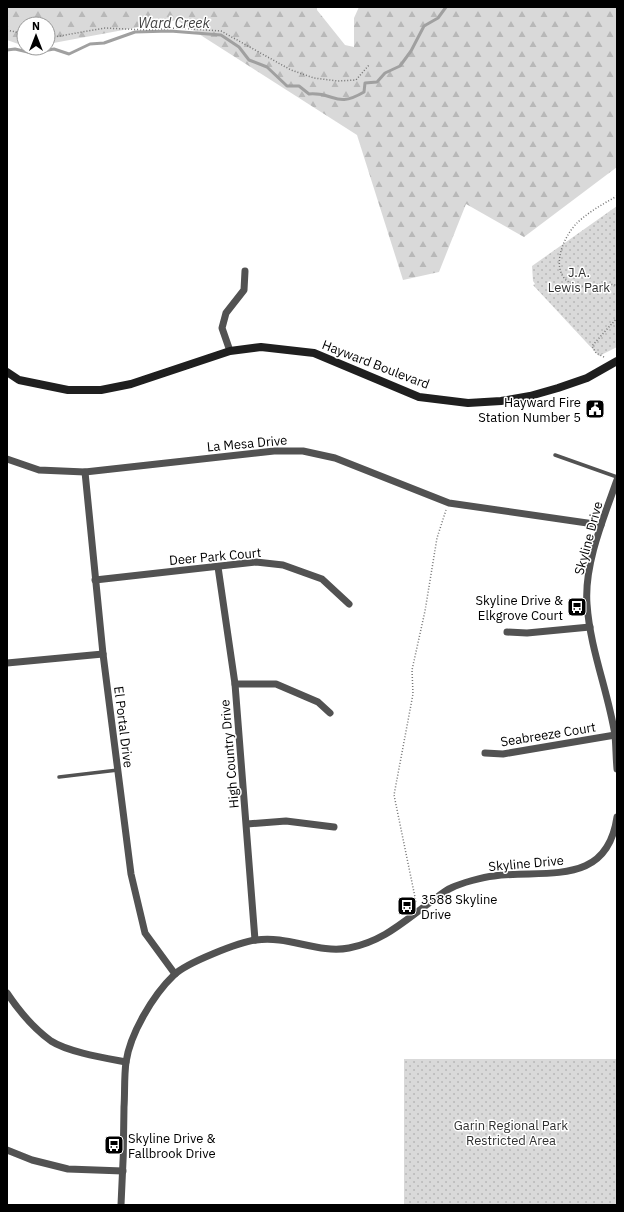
<svg xmlns="http://www.w3.org/2000/svg" width="624" height="1212" font-family="'IBM Plex Sans',sans-serif">
	<style>
		.forest { fill: url(#forest-firs) }
		.park { fill: url(#park-dots) }
		.lines { fill: none; stroke-linecap: round; stroke-linejoin: round }
		.stream { stroke: #a0a0a0; stroke-width: 3 }
		.path { stroke: #747474; stroke-width: 1.5; stroke-dasharray: 1 2; stroke-linecap: butt }
		.service { stroke: #525252; stroke-width: 3.5 }
		.minor { stroke: #525252; stroke-width: 7 }
		.secondary { stroke: #1f1f1f; stroke-width: 8 }
		.labels { text-anchor: middle; stroke-width: 3; stroke-linejoin: round; paint-order: stroke }
		.park-label { font-size: 13px; fill: #303030; stroke: #fff }
		.street-label { font-size: 13px; fill: #000; stroke: #fff }
		.poi-label { font-size: 13px; fill: #000; stroke: #fff; text-anchor: end }
		.water-label { font-size: 14px; font-style: italic; fill: #414141; stroke: #fff }
	</style>
	<defs>
		<pattern id="forest-firs" width="22" height="20" patternUnits="userSpaceOnUse"><rect width="22" height="20" fill="#d9d9d9"/><path d="M5 1l3.5 6h-7zM16 11l3.5 6h-7z" fill="#b8b8b8"/></pattern>
		<pattern id="park-dots" width="8" height="8" patternUnits="userSpaceOnUse"><rect width="8" height="8" fill="#d9d9d9"/><path d="M2 2h.1M6 6h.1" fill="none" stroke="#b8b8b8" stroke-width="1.8" stroke-linecap="round"/></pattern>
	</defs>
	<rect width="100%" height="100%" fill="#fff"/>
	<polygon class="forest" points="7,7 317,7 317,10 345,45 354,47 354,18 359,7 617,7 617,167 524,237 466,204 439,272 403,280 357,135 177,20 48,44 48,24 24,24 24,46 7,40"/>
	<g class="park">
		<polygon points="617,206 617,347 599,356 533,285 535,284 533,281 532,266"/>
		<rect x="404" y="1059" width="213" height="146"/>
	</g>
	<g class="lines">
		<path class="stream" d="M7,50L15,49L32,53L54,49L69,54L90,44L104,43L135,32L170,31L221,35L239,47L249,60L267,67L287,86H299L309,94C336,92 335,109 364,92L365,83L377,82L385,73L400,66L411,51L424,26L438,18L446,7"/>
		<g class="path">
			<polyline points="7,30 24,34"/>
			<polyline points="48,38 105,28 147,30 178,28 221,31 291,70 314,78 338,81 356,80 369,65"/>
			<path d="M617,196C603,204 590,211 578,222C562,237 546,277 577,286C585,288 593,284 602,284C607,283 612,285 617,285"/>
			<polyline points="604,357 596,353 592,346 617,318"/>
			<polyline points="416,902 394,795 413,694 412,670 425,611 437,538 446,510"/>
		</g>
		<g class="service">
			<polyline points="555,455 617,477"/>
			<polyline points="59,777 118,770"/>
		</g>
		<g class="minor">
			<polyline points="230,351 222,328 226,313 244,290 245,271"/>
			<polyline points="7,459 39,470 85,472 274,451 303,451 335,458 449,503 601,525"/>
			<polyline points="85,472 103,654 131,874 145,933 175,974"/>
			<path d="M617,480C604,517 584,564 587,604C590,649 608,691 615,735C616,746 616,758 617,769"/>
			<polyline points="218,567 235,684 255,940"/>
			<polyline points="95,580 256,562 283,565 322,579 349,604"/>
			<polyline points="507,632 527,633 590,627"/>
			<polyline points="7,663 103,654"/>
			<polyline points="235,684 276,684 318,702 330,713"/>
			<polyline points="485,753 503,754 615,735"/>
			<polyline points="247,824 286,821 334,827"/>
			<path d="M7,993C19,1011 33,1028 51,1041C68,1052 105,1058 126,1062"/>
			<polyline points="7,1150 32,1160 68,1169 123,1171"/>
			<path d="M121,1205C123,1172 124,1140 124,1107C125,1093 124,1077 126,1062C130,1034 153,995 174,975C186,963 239,942 256,940C288,935 318,954 349,948C384,941 404,921 432,901C438,897 444,891 451,888C461,883 483,877 494,876C545,869 607,888 617,817"/>
		</g>
		<polyline class="secondary" points="7,372 19,380 68,390 101,390 131,384 230,351 261,347 314,353 419,397 468,403 501,401 530,396 558,388 587,378 617,361"/>
	</g>
	<defs>
		<g id="civic-square" transform="scale(1)"><rect x="-9" y="-9" width="18" height="18" rx="4" fill="#000" stroke="#fff"/><path d="M-.6-6.5H3V-4.5H.6V-3L4-1V1h2V6H-6V1h2V-1L-.6-3ZM-1.2 2.5V6h2.4V2.5Z" fill="#fff"/></g>
		<g id="bus-square" transform="scale(1)"><rect x="-9" y="-9" width="18" height="18" rx="4" fill="#000" stroke="#fff"/><path d="M-5-6H5V4H4V6H2V4H-2V6H-4V4H-5ZM-3.5-4V0h7V-4ZM-3.5 1.2v1.5H-2V1.2ZM2 1.2v1.5H3.5V1.2Z" fill="#fff"/></g>
	</defs>
	<g fill-rule="evenodd">
		<use href="#civic-square" x="595" y="409"/>
		<use href="#bus-square" x="577" y="607"/>
		<use href="#bus-square" x="407" y="906"/>
		<use href="#bus-square" x="114" y="1145"/>
	</g>
	<g class="labels">
		<g class="park-label">
			<text x="579" y="277">J.A.<tspan x="579" dy="15">Lewis Park</tspan></text>
			<text x="511" y="1130">Garin Regional Park<tspan x="511" dy="15">Restricted Area</tspan></text>
		</g>
		<g class="street-label">
			<text transform="translate(376 364) rotate(21)" y="5">Hayward Boulevard</text>
			<text transform="translate(247 443) rotate(-5)" y="5">La Mesa Drive</text>
			<text transform="translate(588 538) rotate(-75)" y="5">Skyline Drive</text>
			<text transform="translate(215 556) rotate(-5)" y="5">Deer Park Court</text>
			<text transform="translate(124 727) rotate(83)" y="5">El Portal Drive</text>
			<text transform="translate(548 734) rotate(-9)" y="5">Seabreeze Court</text>
			<text transform="translate(229 754) rotate(-95)" y="5">High Country Drive</text>
			<text transform="translate(526 863) rotate(-5)" y="5">Skyline Drive</text>
		</g>
		<g class="poi-label">
			<text x="581" y="407">Hayward Fire<tspan x="581" dy="15">Station Number 5</tspan></text>
			<text x="563" y="605">Skyline Drive &amp;<tspan x="563" dy="15">Elkgrove Court</tspan></text>
			<text x="421" y="904" text-anchor="start">3588 Skyline<tspan x="421" dy="15">Drive</tspan></text>
			<text x="128" y="1143" text-anchor="start">Skyline Drive &amp;<tspan x="128" dy="15">Fallbrook Drive</tspan></text>
		</g>
		<g class="water-label">
			<text x="174" y="28">Ward Creek</text>
		</g>
	</g>
	<rect width="624" height="1212" fill="none" stroke="#000000" stroke-width="16"/>
	<g transform="translate(36 36)"><circle r="19" fill="#ffffff" stroke="#999999"/>
	<path d="M0-3L7 15L0 10L-7 15Z" fill="#000000"/>
	<text y="-6" font-size="11" font-weight="bold" text-anchor="middle" fill="#000000">N</text>
	</g>
</svg>
